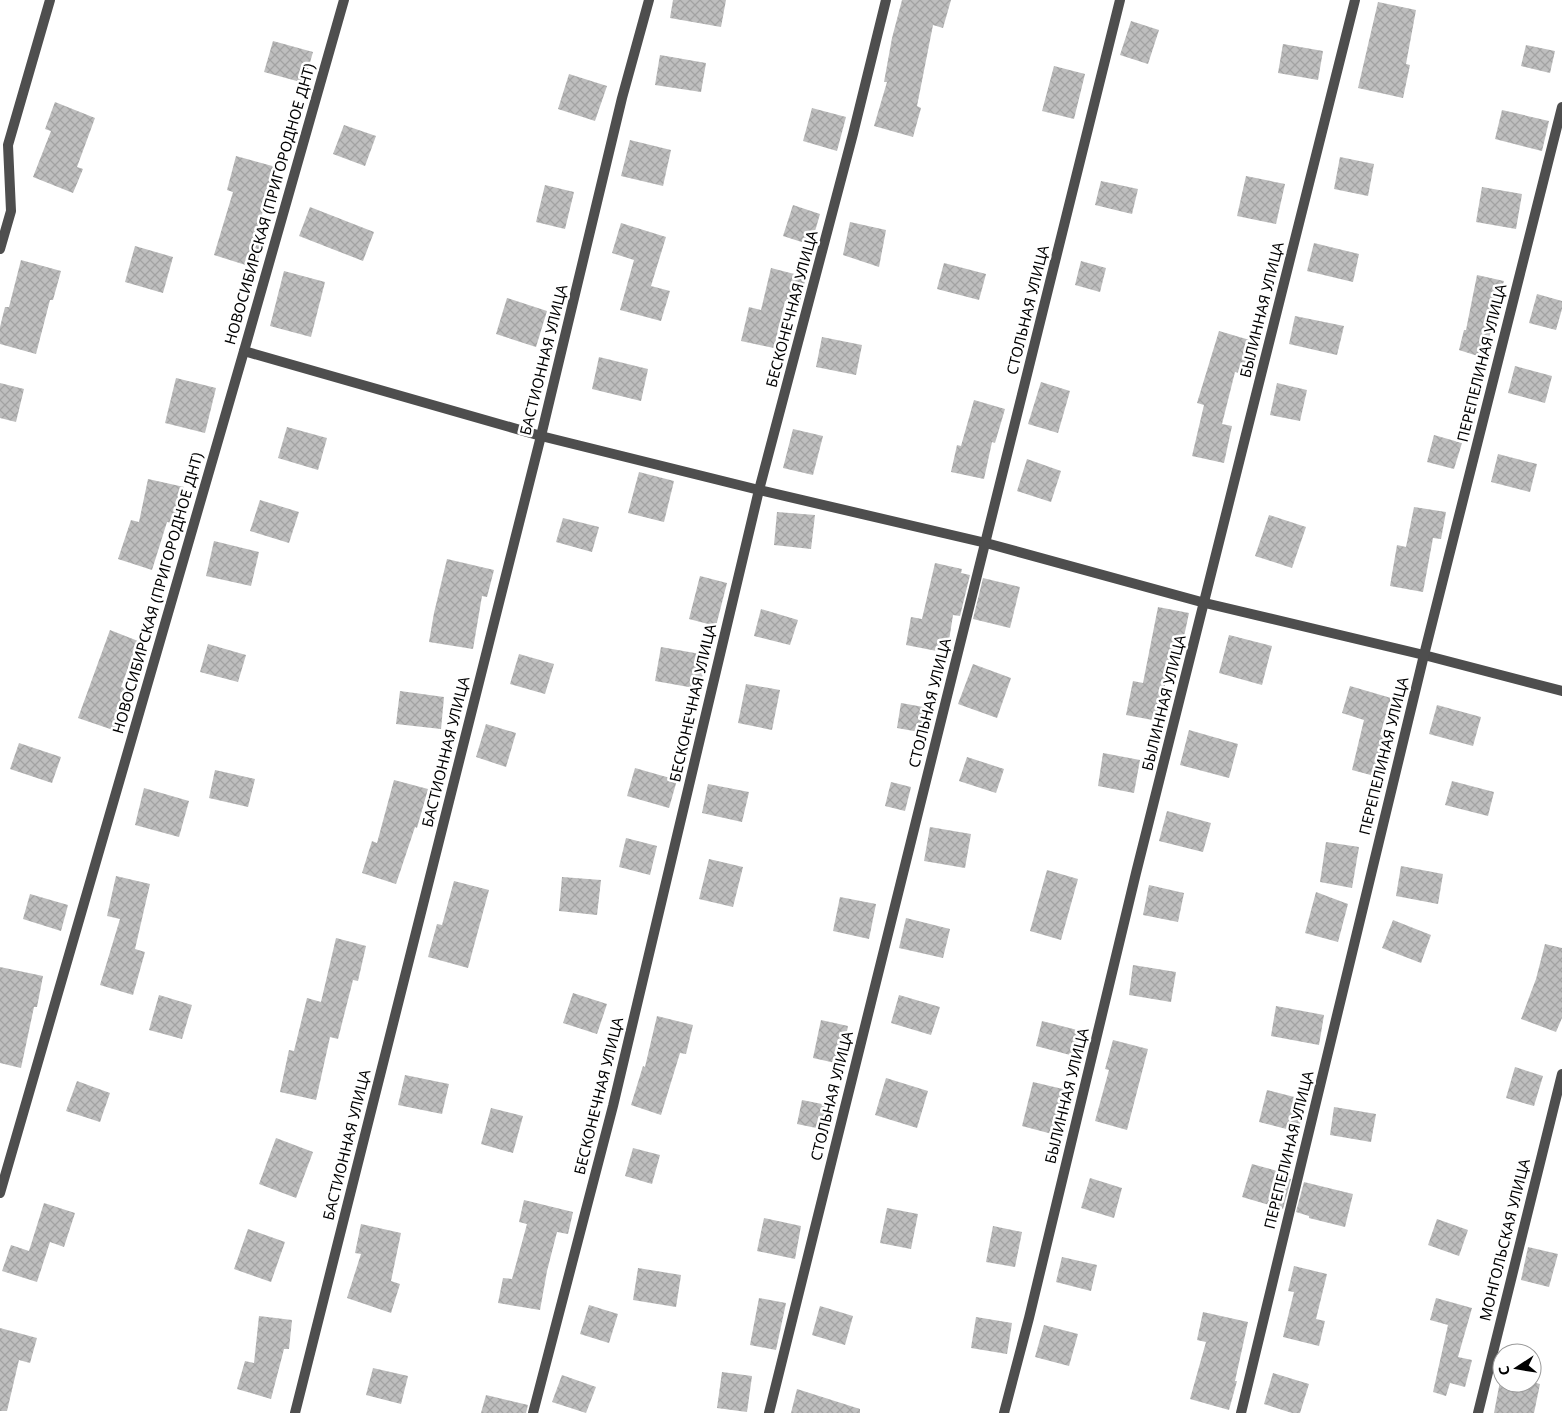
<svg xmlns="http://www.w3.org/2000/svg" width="1562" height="1413" font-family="'Noto Sans',sans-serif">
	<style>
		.building { fill: url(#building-cross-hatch) }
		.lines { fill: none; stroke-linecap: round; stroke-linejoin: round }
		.lane { stroke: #4e4e4e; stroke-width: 10 }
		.street { stroke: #4e4e4e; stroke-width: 10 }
		.labels { text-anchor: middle; stroke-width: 5; stroke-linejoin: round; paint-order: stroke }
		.street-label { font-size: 15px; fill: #000; stroke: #fff }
	</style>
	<defs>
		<pattern id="building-cross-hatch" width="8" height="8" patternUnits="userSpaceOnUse" patternTransform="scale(1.25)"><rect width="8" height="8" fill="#bebebe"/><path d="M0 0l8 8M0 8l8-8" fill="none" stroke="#a2a2a2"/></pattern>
	</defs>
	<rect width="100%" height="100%" fill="#fff"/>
	<g class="building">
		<polygon points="673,0 726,0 721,27 670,18"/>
		<polygon points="902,0 951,0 943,28 933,25 917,106 921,108 913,137 874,126 887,82 884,82 892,38"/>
		<polygon points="1378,2 1416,10 1406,64 1410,65 1403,98 1358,88"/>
		<polygon points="1131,21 1159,30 1148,64 1120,55"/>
		<polygon points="273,41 313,52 304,83 264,72"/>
		<polygon points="1283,44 1323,51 1318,80 1278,73"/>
		<polygon points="1526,45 1555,51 1550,73 1521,66"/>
		<polygon points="660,55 706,63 701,92 655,85"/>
		<polygon points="1054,66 1085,74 1074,119 1042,111"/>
		<polygon points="569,74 607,86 595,121 558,109"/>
		<polygon points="55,102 95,118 77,167 83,169 73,193 33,177 51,131 45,129"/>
		<polygon points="812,108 846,117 837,151 803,141"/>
		<polygon points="1502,110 1549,121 1542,151 1495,139"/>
		<polygon points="344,125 376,136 365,166 333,154"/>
		<polygon points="630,140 671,150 663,186 621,176"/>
		<polygon points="236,156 276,167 258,228 267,230 255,268 214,255 233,192 227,190"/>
		<polygon points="1340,157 1374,164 1368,196 1334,189"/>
		<polygon points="1246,176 1285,184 1276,224 1237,216"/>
		<polygon points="1101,181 1138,189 1132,214 1095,205"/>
		<polygon points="545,185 574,192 565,229 536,222"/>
		<polygon points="1482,187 1522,194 1516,229 1476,222"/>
		<polygon points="793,205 820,214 811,245 783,236"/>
		<polygon points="310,207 374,232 363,261 299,236"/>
		<polygon points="850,222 886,230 879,267 843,255"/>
		<polygon points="621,223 666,237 651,286 670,291 661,321 620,310 634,260 612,253"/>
		<polygon points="1314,243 1359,254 1353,282 1307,271"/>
		<polygon points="135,246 173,257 163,293 125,282"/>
		<polygon points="21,260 61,271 53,300 50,300 36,354 0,344 0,327 5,307 9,307"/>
		<polygon points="1081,261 1106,268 1100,292 1075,285"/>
		<polygon points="944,263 986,274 979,300 937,289"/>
		<polygon points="771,268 806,277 799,305 785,301 774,348 741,341 749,307 761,310"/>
		<polygon points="284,271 325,282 311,337 270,326"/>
		<polygon points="1477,275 1504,281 1484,358 1459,350 1464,330 1466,330"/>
		<polygon points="1537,294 1562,301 1562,309 1556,330 1529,323"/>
		<polygon points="507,298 547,311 536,347 496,334"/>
		<polygon points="1295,316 1344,326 1337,355 1289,344"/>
		<polygon points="1219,331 1253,341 1243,374 1235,372 1222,424 1232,426 1224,463 1192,456 1204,405 1197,403"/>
		<polygon points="822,337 862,345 856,375 816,367"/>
		<polygon points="599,357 648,369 641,401 592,389"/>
		<polygon points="1515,366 1552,376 1545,403 1508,393"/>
		<polygon points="176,378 216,388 205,433 165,423"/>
		<polygon points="1041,382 1070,391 1058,433 1028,424"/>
		<polygon points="0,383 24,389 16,422 0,418"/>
		<polygon points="1277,383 1307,390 1300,421 1270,415"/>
		<polygon points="974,400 1005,409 995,443 992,442 984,479 951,472 957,445 961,446"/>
		<polygon points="287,427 327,438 318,470 278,458"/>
		<polygon points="793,429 823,436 813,475 783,468"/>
		<polygon points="1434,435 1462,443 1454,469 1427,462"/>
		<polygon points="1498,454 1537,464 1530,492 1491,482"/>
		<polygon points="1027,459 1061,471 1051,502 1017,491"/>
		<polygon points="639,472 674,481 664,522 628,513"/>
		<polygon points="148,479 184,487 176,524 167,522 152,570 118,559 131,520 139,522"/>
		<polygon points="260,500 299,512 289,543 250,531"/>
		<polygon points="1414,507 1446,512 1441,539 1433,538 1423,592 1390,586 1397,545 1406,547"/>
		<polygon points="777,512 815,515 811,549 774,545"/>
		<polygon points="1269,515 1306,527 1292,568 1255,556"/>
		<polygon points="563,518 599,527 592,552 556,542"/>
		<polygon points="214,541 259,552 251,586 206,576"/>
		<polygon points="447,559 494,570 487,597 482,596 473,649 429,642 434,613"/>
		<polygon points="935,563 962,569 961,573 970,575 960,616 953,615 947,653 906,645 911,617 922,619"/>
		<polygon points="700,576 727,583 716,626 689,619"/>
		<polygon points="983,578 1020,587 1010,628 973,619"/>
		<polygon points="1158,607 1189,613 1178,665 1169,664 1158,721 1126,715 1133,681 1143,683"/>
		<polygon points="761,609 798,620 790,645 754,636"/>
		<polygon points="110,630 138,641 121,687 130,690 116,731 78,718"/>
		<polygon points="1229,635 1272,646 1262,685 1219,673"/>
		<polygon points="208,644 246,655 238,682 200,672"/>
		<polygon points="661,647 706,655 700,689 655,681"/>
		<polygon points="519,654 554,664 545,694 510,684"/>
		<polygon points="973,664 1011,678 997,718 958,704"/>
		<polygon points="746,684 780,690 772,730 738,723"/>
		<polygon points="1350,686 1391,698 1380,735 1392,738 1382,778 1352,770 1364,720 1342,713"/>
		<polygon points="400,691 444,697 441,729 396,724"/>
		<polygon points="901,703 929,708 925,733 897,728"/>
		<polygon points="1437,705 1481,717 1473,746 1429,734"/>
		<polygon points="486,724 516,733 506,767 476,757"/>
		<polygon points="1189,730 1238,744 1229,778 1180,765"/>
		<polygon points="19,743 61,757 52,783 10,769"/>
		<polygon points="1103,753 1140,760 1134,793 1098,786"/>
		<polygon points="967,757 1004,769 996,793 959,781"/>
		<polygon points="635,768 677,780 669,808 627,796"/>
		<polygon points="215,770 255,779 248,807 209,798"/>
		<polygon points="394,780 428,789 417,828 415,827 396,884 362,873 372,841 377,843"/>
		<polygon points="1452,781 1494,792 1488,816 1445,805"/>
		<polygon points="891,782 911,787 905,811 885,806"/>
		<polygon points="708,784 749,792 742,822 702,813"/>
		<polygon points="144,788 189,801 179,837 135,825"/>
		<polygon points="1167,811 1211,823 1203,852 1159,841"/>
		<polygon points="930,827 971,834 965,868 924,861"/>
		<polygon points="626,838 657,846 650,875 619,867"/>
		<polygon points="1326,842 1359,847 1352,888 1320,882"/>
		<polygon points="709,859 743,867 733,907 699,899"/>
		<polygon points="1401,866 1443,874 1438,904 1396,896"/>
		<polygon points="1047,870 1078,879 1061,940 1030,931"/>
		<polygon points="116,876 150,884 135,949 145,952 133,995 100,985 120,919 107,916"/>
		<polygon points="562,877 601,880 597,915 559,911"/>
		<polygon points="454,881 489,890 468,968 428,957 437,924 442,925"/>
		<polygon points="1149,885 1184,893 1178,922 1143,915"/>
		<polygon points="1316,892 1348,904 1338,942 1305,933"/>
		<polygon points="30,894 68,905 61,931 23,919"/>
		<polygon points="840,897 876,904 869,939 833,931"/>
		<polygon points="906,918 950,929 943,958 899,948"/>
		<polygon points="1393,920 1431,935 1421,963 1382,948"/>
		<polygon points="336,938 366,946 358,981 353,980 338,1039 330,1037 316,1100 280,1092 289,1050 294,1051 307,998 321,1002"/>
		<polygon points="1545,944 1562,948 1562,1018 1556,1032 1521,1019 1536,979"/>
		<polygon points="1133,965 1176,972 1171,1002 1129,995"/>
		<polygon points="0,967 43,976 37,1007 34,1007 21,1068 0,1063"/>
		<polygon points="573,993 607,1004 597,1034 563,1023"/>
		<polygon points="159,995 192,1005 182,1039 149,1030"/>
		<polygon points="899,995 940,1007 931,1035 891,1023"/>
		<polygon points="1276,1006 1324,1015 1319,1045 1271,1036"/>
		<polygon points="657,1016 693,1025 686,1054 680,1053 661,1115 631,1105 643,1066 645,1067"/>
		<polygon points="821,1020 848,1026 840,1064 813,1058"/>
		<polygon points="1042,1021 1081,1031 1074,1056 1036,1046"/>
		<polygon points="1113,1040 1148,1049 1127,1130 1095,1121 1109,1070 1105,1069"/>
		<polygon points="1515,1067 1543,1076 1534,1106 1506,1098"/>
		<polygon points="405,1075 449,1084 442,1114 398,1105"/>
		<polygon points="886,1078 928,1091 917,1128 875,1115"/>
		<polygon points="77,1081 110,1093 100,1122 66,1111"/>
		<polygon points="1033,1082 1067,1090 1056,1135 1022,1126"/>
		<polygon points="1267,1090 1306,1100 1298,1132 1259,1122"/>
		<polygon points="802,1100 832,1106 826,1130 797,1124"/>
		<polygon points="1334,1107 1376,1114 1371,1142 1330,1135"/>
		<polygon points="491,1108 523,1116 513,1153 481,1144"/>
		<polygon points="276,1138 313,1152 296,1198 259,1184"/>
		<polygon points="633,1148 660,1155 652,1184 625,1176"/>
		<polygon points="1252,1164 1288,1174 1287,1178 1291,1179 1283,1209 1242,1197"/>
		<polygon points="1090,1178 1122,1188 1114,1218 1081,1208"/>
		<polygon points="1304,1182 1353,1194 1345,1227 1309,1218 1309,1216 1296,1212"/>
		<polygon points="524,1200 573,1212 568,1234 557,1232 547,1271 540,1310 498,1303 503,1278 512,1279 527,1224 519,1222"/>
		<polygon points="44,1203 75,1213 64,1247 50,1242 37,1282 2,1271 11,1245 29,1251"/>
		<polygon points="887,1208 918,1214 911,1249 880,1243"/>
		<polygon points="764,1218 801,1226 795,1259 757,1251"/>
		<polygon points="1437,1219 1468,1230 1459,1256 1428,1245"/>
		<polygon points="361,1224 401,1233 391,1281 400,1284 391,1313 347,1298 361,1254 355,1253"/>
		<polygon points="993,1226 1022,1232 1015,1267 986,1262"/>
		<polygon points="248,1229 285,1242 271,1282 234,1269"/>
		<polygon points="1528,1247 1558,1254 1549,1287 1521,1280"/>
		<polygon points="1062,1257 1097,1265 1091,1291 1056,1282"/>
		<polygon points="1294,1266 1327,1274 1316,1319 1325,1321 1319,1346 1283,1337 1294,1292 1288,1291"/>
		<polygon points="638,1268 681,1275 676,1307 633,1300"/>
		<polygon points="759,1298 786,1303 776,1350 750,1345"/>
		<polygon points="1436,1298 1472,1308 1458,1357 1472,1360 1465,1387 1450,1383 1446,1396 1433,1392 1448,1325 1430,1320"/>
		<polygon points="589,1305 618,1314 609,1343 580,1334"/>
		<polygon points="820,1306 853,1316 845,1345 812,1335"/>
		<polygon points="1203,1312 1248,1322 1235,1381 1237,1381 1229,1410 1190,1399 1206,1342 1197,1340"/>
		<polygon points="259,1316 292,1320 289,1349 284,1349 271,1399 237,1389 245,1361 254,1363"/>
		<polygon points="976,1317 1012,1323 1007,1354 971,1348"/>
		<polygon points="1044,1325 1078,1334 1069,1366 1035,1357"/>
		<polygon points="0,1328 37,1338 30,1363 19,1360 7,1411 0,1411"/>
		<polygon points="373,1368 408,1376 401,1404 366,1395"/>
		<polygon points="722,1372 752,1376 747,1412 717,1408"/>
		<polygon points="1273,1373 1309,1384 1300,1413 1292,1413 1264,1404"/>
		<polygon points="562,1375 596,1387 586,1413 552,1402"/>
		<polygon points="1501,1376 1502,1383 1532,1382 1540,1384 1534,1413 1494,1413"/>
		<polygon points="797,1389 860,1409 860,1413 791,1413"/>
		<polygon points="486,1395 528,1405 526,1413 481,1413"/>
	</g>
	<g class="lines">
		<polyline class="lane" points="533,1413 613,1106 759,490 853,134 886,0"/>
		<g class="street">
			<polyline points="0,249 11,211 8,145 50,0"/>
			<polyline points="244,351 541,436 759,490 986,543 1205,603 1424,655 1562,691"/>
			<polyline points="0,1193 244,351 344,0"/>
			<polyline points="295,1413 541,436 622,98 649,0"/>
			<polyline points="769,1413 1120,0"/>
			<polyline points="1004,1413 1029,1318 1136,873 1355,0"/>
			<polyline points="1241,1413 1424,655 1562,107"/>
			<polyline points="1478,1413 1562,1074"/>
		</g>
	</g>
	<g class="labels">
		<g class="street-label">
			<text transform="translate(270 204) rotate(-74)" y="5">НОВОСИБИРСКАЯ (ПРИГОРОДНОЕ ДНТ)</text>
			<text transform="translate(792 309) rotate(-75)" y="5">БЕСКОНЕЧНАЯ УЛИЦА</text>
			<text transform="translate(1028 310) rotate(-76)" y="5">СТОЛЬНАЯ УЛИЦА</text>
			<text transform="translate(1262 310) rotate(-76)" y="5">БЫЛИННАЯ УЛИЦА</text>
			<text transform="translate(544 360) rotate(-76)" y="5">БАСТИОННАЯ УЛИЦА</text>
			<text transform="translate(1482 363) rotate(-76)" y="5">ПЕРЕПЕЛИНАЯ УЛИЦА</text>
			<text transform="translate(158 593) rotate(-74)" y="5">НОВОСИБИРСКАЯ (ПРИГОРОДНОЕ ДНТ)</text>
			<text transform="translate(693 703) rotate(-77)" y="5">БЕСКОНЕЧНАЯ УЛИЦА</text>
			<text transform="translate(930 703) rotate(-76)" y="5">СТОЛЬНАЯ УЛИЦА</text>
			<text transform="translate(1164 703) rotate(-76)" y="5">БЫЛИННАЯ УЛИЦА</text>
			<text transform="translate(446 752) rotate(-76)" y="5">БАСТИОННАЯ УЛИЦА</text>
			<text transform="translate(1384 756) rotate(-76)" y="5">ПЕРЕПЕЛИНАЯ УЛИЦА</text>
			<text transform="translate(599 1096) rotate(-76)" y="5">БЕСКОНЕЧНАЯ УЛИЦА</text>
			<text transform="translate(832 1096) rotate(-76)" y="5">СТОЛЬНАЯ УЛИЦА</text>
			<text transform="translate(1067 1096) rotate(-76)" y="5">БЫЛИННАЯ УЛИЦА</text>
			<text transform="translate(347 1145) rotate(-76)" y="5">БАСТИОННАЯ УЛИЦА</text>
			<text transform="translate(1289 1150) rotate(-76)" y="5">ПЕРЕПЕЛИНАЯ УЛИЦА</text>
			<text transform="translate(1505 1240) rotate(-76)" y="5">МОНГОЛЬСКАЯ УЛИЦА</text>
		</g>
	</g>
	<g transform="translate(1517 1368) rotate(258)"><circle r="24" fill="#ffffff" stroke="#999999"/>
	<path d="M0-4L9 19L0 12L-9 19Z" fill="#000000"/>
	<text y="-8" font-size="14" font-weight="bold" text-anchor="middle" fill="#000000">С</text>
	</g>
</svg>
